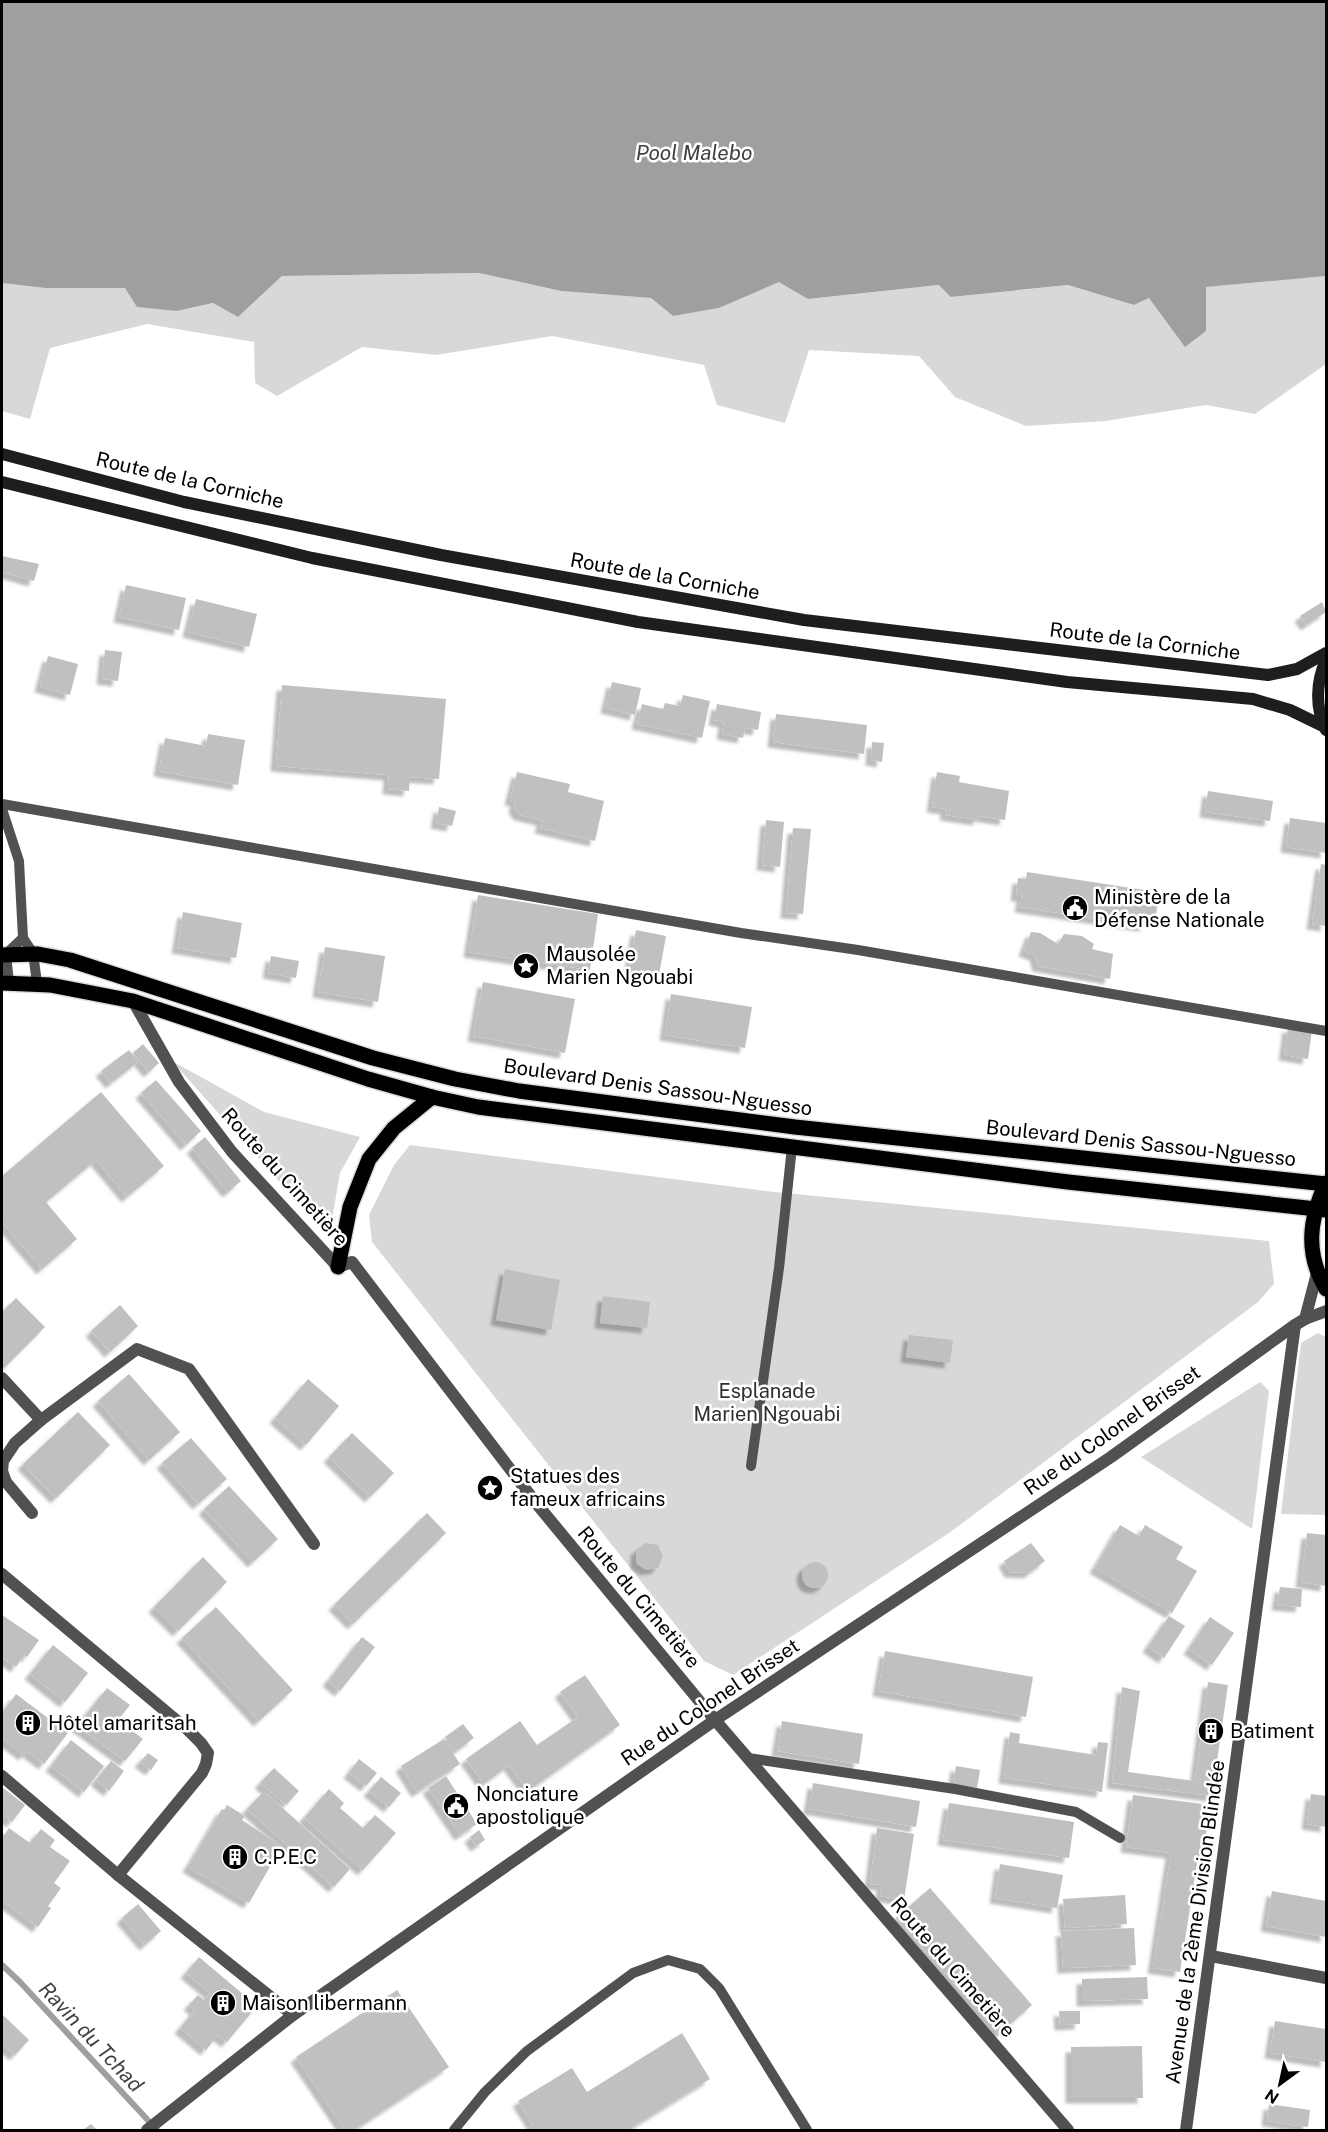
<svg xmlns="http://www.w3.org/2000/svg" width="1328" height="2132" font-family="'Public Sans',sans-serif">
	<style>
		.green { fill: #d8d8d8 }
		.water { fill: #9f9f9f }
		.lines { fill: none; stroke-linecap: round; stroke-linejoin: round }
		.stream { stroke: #9f9f9f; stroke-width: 6 }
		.building { fill: #c0c0c0; filter: url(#shadow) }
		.primary-casing { stroke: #dbdbdb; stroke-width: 18 }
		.service { stroke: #515151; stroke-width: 10 }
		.minor { stroke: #515151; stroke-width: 12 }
		.tertiary { stroke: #515151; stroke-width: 12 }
		.secondary { stroke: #1e1e1e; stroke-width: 12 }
		.primary { stroke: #000; stroke-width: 15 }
		.labels { text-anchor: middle; stroke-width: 5; stroke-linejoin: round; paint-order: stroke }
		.street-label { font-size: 20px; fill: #000; stroke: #fff }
		.poi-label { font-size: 20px; fill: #000; stroke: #fff; text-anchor: start }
		.park-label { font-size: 20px; fill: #2f2f2f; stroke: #fff }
		.water-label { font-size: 21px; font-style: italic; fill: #404040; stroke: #fff }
	</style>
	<defs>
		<filter id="shadow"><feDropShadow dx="-5.5" dy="5.5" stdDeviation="1.5" flood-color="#0004"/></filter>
	</defs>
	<rect width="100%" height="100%" fill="#fff"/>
	<g class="green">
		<polygon points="479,273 561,291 651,298 673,316 719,308 779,281 808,299 940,285 952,297 1068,285 1134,305 1149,298 1206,331 1205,287 1326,276 1326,364 1255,414 1206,405 1105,421 1026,426 955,397 919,356 809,350 785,423 717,405 704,365 552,336 436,355 362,347 277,396 255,383 254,342 147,324 50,348 30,419 2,411 2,283 45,288 125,288 177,311 214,303 238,317 282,276"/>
		<polygon points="172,1061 264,1112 360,1137 340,1173 329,1237"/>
		<polygon points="410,1145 765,1191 1269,1241 1274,1284 1258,1302 949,1533 733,1675 704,1661 372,1242 369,1215 394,1165"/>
		<polygon points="1318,1333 1326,1337 1326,1515 1281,1514 1301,1343"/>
		<polygon points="1260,1382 1269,1391 1252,1529 1141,1457"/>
	</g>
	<polygon class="water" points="2,2 1326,2 1326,276 1206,287 1206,331 1185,347 1149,298 1134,305 1068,285 951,297 939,285 808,299 779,282 719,308 673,316 651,298 561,291 479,273 282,276 238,317 213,303 177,311 137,307 125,288 45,288 2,283"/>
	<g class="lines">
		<polyline class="stream" points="2,1965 20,1982 157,2130"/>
	</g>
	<g class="building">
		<polygon points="2,556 39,564 34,581 2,572"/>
		<polygon points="126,585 186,598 179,630 119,617"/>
		<polygon points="196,599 257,614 249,647 188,632"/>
		<polygon points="1322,602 1326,612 1306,625 1300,616"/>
		<polygon points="105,650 122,652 118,681 102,679"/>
		<polygon points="48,656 78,664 70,695 40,687"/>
		<polygon points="612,682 641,688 635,715 606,708"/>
		<polygon points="282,685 446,699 439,779 410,777 409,791 388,789 389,775 276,766"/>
		<polygon points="683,695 710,701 702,738 637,724 642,704 663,709 665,703 680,706"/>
		<polygon points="717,704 761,712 758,730 745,728 743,738 722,734 724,722 714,720"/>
		<polygon points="776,714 867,725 864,754 773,742"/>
		<polygon points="208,734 245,740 238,785 159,771 165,738 206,746"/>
		<polygon points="872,742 884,743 882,762 871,760"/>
		<polygon points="517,772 570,784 568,792 604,801 595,841 540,828 542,820 520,815 516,811 514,806 516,801 510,800"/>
		<polygon points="937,772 960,776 959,782 1009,791 1005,820 979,816 978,820 945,815 946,809 932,807"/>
		<polygon points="1208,791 1273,801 1270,821 1205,812"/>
		<polygon points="439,807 456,811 452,826 436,823"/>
		<polygon points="1290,818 1326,823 1326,853 1286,847"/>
		<polygon points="766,820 784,822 780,867 762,865"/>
		<polygon points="793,828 811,829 803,914 786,913"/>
		<polygon points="1321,864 1326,865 1326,926 1312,924"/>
		<polygon points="1027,872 1151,891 1150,898 1158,900 1156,916 1147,915 1145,926 1020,907 1022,896 1016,896 1018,878 1026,879"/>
		<polygon points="478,895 598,914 590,970 469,952"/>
		<polygon points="183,912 242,923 236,958 177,948"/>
		<polygon points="636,930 666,936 659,975 629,970"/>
		<polygon points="1031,932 1040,933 1058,944 1064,934 1082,936 1094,944 1092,949 1113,954 1110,979 1038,966 1035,955 1024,951"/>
		<polygon points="325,947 385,956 378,1002 318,992"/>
		<polygon points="271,956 299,961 296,978 268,973"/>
		<polygon points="483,982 575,999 565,1053 473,1036"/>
		<polygon points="671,994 752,1007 745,1048 665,1035"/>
		<polygon points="1288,1027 1312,1030 1308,1059 1284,1055"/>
		<polygon points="143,1044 159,1063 149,1072 133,1053"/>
		<polygon points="129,1050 138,1062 111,1083 101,1071"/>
		<polygon points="156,1080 201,1131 186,1145 141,1093"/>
		<polygon points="101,1092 164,1166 127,1197 96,1160 46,1202 77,1239 42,1269 2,1222 2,1176"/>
		<polygon points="205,1137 241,1181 228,1192 192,1148"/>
		<polygon points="505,1269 560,1280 551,1330 496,1320"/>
		<polygon points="603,1296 650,1302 647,1328 600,1323"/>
		<polygon points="16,1298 45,1327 4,1368 2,1366 2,1312"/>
		<polygon points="120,1305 138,1326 110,1352 91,1331"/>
		<polygon points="909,1335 953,1340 950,1363 906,1357"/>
		<polygon points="129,1374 180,1432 149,1460 98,1401"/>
		<polygon points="308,1379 339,1406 306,1445 275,1418"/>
		<polygon points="78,1412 110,1445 56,1498 23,1464"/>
		<polygon points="352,1433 394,1473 370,1497 329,1457"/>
		<polygon points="191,1438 227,1479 198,1504 162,1463"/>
		<polygon points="229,1486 278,1539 253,1562 204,1509"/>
		<polygon points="427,1513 446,1533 353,1624 334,1605"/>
		<polygon points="1120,1525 1139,1536 1145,1525 1183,1547 1176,1559 1197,1571 1172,1613 1095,1568"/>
		<polygon points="1307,1533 1326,1535 1326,1586 1301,1582"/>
		<polygon points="645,1543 658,1545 663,1556 658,1568 646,1570 636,1563 636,1550"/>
		<polygon points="1031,1543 1045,1561 1029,1573 1010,1572 1004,1561"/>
		<polygon points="203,1557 227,1582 178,1631 154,1607"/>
		<circle cx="815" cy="1575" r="13"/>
		<polygon points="1280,1587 1302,1589 1301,1607 1277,1605"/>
		<polygon points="216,1607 293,1690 259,1721 182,1638"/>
		<polygon points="2,1615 39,1640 27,1657 24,1655 16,1667 2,1657"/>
		<polygon points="1169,1616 1185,1626 1164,1658 1148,1647"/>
		<polygon points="1210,1617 1234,1633 1212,1665 1189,1649"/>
		<polygon points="362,1637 375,1647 340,1691 328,1681"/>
		<polygon points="53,1645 88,1673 65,1702 30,1674"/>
		<polygon points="885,1651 1033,1677 1026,1717 878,1691"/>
		<polygon points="585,1675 620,1725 528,1791 509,1765 484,1784 466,1759 520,1721 537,1745 578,1717 560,1692"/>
		<polygon points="1208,1682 1228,1685 1212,1796 1112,1783 1122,1687 1140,1691 1128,1772 1195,1781"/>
		<polygon points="107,1688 130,1705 118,1720 143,1739 125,1761 77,1726"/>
		<polygon points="16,1694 68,1733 44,1764 27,1751 24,1755 2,1738 2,1713"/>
		<polygon points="782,1721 863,1734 859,1764 777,1751"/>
		<polygon points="463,1724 474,1738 456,1751 445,1737"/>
		<polygon points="1010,1732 1020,1734 1019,1743 1096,1755 1098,1742 1108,1743 1102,1792 1004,1778"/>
		<polygon points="444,1739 460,1764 417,1792 401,1766"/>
		<polygon points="71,1740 104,1766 84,1792 51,1766"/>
		<polygon points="148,1753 158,1760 151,1770 140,1762"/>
		<polygon points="359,1759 377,1773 366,1786 349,1773"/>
		<polygon points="111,1761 124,1771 109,1791 96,1780"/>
		<polygon points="956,1766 980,1770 977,1788 953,1784"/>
		<polygon points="274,1768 299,1791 286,1805 260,1783"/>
		<polygon points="446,1776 477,1824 460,1835 428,1788"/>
		<polygon points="381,1777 401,1793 389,1807 369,1791"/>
		<polygon points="813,1783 920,1801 916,1827 809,1809"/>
		<polygon points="2,1787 25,1805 12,1822 2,1814"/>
		<polygon points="329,1789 344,1803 340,1808 363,1828 375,1815 396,1833 363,1870 304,1818"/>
		<polygon points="264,1791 350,1869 334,1887 247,1809"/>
		<polygon points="1311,1794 1326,1796 1326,1827 1307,1824"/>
		<polygon points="1133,1795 1210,1805 1203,1858 1198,1857 1180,1972 1153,1968 1171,1853 1126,1847"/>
		<polygon points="949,1803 1074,1822 1069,1858 943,1840"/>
		<polygon points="227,1805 245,1816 242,1820 282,1846 249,1903 188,1867 222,1809 224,1810"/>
		<polygon points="9,1828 30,1843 41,1829 55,1840 50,1847 70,1861 54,1883 61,1888 48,1906 51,1908 38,1927 2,1900 2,1838"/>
		<polygon points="877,1828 914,1834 904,1900 880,1896 882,1885 870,1884"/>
		<polygon points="479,1830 485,1840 476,1846 470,1837"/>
		<polygon points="1000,1864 1063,1875 1057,1908 995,1898"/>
		<polygon points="930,1888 1032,2005 999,2034 896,1918"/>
		<polygon points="1272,1891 1326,1901 1326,1937 1266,1926"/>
		<polygon points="1125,1895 1127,1924 1065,1928 1063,1899"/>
		<polygon points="138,1904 161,1931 145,1945 122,1918"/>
		<polygon points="1134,1928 1136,1965 1063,1968 1061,1931"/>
		<polygon points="199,1957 257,2006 227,2042 218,2035 206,2050 180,2028 195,2010 189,2005 198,1995 204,2000 210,1993 186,1973"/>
		<polygon points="1147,1977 1148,1999 1082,2001 1082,1979"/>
		<polygon points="397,1990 449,2067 354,2130 345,2130 296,2057"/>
		<polygon points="1059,2011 1080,2011 1080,2024 1060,2025"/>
		<polygon points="2,2014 29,2040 15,2055 2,2043"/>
		<polygon points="1275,2021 1326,2029 1326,2062 1270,2053"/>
		<polygon points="682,2033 710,2079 631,2128 632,2130 524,2130 533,2125 518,2101 572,2068 587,2092"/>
		<polygon points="1142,2046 1143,2098 1071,2098 1071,2047"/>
		<polygon points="1269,2104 1310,2110 1308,2127 1267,2121"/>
		<polygon points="91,2124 97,2130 83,2130"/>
	</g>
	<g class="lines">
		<g class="primary-casing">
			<g id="primary">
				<polyline points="2,955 38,954 70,960 373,1058 455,1079 519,1091 795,1127 1326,1184"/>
				<polyline points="2,983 50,985 133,1001 368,1079 432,1097 478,1107 1068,1182 1326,1210"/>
				<path d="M1326,1183C1309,1220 1305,1253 1326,1289"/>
				<polyline points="338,1267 350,1207 369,1159 394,1128 432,1097"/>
			</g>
		</g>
		<g class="service">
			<polyline points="2,804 741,933 858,950 1326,1031"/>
			<polyline points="2,809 19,861 23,938 33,953 37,983"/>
			<polyline points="9,983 6,954 23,938"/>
			<polyline points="751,1466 779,1268 792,1147"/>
			<polyline points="748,1758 955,1789 1076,1812 1120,1838"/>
			<polyline points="454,2130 485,2092 527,2051 633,1973 668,1960 700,1969 719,1988 807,2130"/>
		</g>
		<g class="minor">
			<polyline points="133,1001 179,1082 232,1152 338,1267 352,1262 536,1503 715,1720 1068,2130"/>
			<polyline points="2,1378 41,1420"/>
			<polyline points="32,1513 6,1482 2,1471 3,1461 15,1443 41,1420 137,1349 189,1369 314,1544"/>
			<polyline points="2,1574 188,1730 201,1743 208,1753 206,1764 202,1773 118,1875"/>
			<polyline points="2,1776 118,1875 293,2015"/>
			<polyline points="1211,1956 1326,1978"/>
			<polyline points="1186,2130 1295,1325"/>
		</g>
		<g class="tertiary">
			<polyline points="1305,1319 1317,1273"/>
			<polyline points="147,2130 293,2015 715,1720 1111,1457 1295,1325 1305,1319 1326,1311"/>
		</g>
		<g class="secondary">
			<polyline points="2,454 184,502 441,555 804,620 1268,675 1297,669 1326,653"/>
			<polyline points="2,482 312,558 638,622 1067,682 1253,699 1290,710 1325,727"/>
			<path d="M1326,660C1316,682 1315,708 1326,730"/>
		</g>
		<use href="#primary" class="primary"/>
	</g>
	<defs>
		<g id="civic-disc" transform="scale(1.35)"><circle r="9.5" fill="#000" stroke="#fff"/><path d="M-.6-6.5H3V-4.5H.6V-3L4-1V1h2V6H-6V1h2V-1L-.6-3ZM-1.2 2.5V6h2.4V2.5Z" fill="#fff"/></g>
		<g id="sight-disc" transform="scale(1.35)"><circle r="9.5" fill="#000" stroke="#fff"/><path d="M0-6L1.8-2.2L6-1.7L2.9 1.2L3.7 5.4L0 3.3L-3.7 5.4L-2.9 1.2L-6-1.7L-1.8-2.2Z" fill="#fff"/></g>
		<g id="building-disc" transform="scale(1.35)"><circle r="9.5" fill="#000" stroke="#fff"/><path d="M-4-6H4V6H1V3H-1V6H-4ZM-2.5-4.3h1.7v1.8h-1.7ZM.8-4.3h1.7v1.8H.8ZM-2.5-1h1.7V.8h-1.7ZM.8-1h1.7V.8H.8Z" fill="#fff"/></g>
	</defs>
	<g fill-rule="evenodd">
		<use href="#civic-disc" x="1075" y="908"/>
		<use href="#sight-disc" x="526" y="966"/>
		<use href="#sight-disc" x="490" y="1488"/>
		<use href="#building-disc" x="28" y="1723"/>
		<use href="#building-disc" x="1211" y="1731"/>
		<use href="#civic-disc" x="456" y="1806"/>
		<use href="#building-disc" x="235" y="1857"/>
		<use href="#building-disc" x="223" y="2003"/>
	</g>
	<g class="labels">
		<g class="street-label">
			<text transform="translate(190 480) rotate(13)" y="7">Route de la Corniche</text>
			<text transform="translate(665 576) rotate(10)" y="7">Route de la Corniche</text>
			<text transform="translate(1145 641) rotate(7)" y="7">Route de la Corniche</text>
			<text transform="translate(658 1087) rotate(8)" y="7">Boulevard Denis Sassou-Nguesso</text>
			<text transform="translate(1141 1143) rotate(6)" y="7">Boulevard Denis Sassou-Nguesso</text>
			<text transform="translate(285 1177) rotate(48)" y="7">Route du Cimetière</text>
			<text transform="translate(1112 1430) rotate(-35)" y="7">Rue du Colonel Brisset</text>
			<text transform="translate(639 1597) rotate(50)" y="7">Route du Cimetière</text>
			<text transform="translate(710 1702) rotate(-34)" y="7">Rue du Colonel Brisset</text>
			<text transform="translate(1195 1922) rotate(-82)" y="7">Avenue de la 2ème Division Blindée</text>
			<text transform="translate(953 1967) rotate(49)" y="7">Route du Cimetière</text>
		</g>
		<g class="poi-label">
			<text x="1094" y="904">Ministère de la<tspan x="1094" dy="23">Défense Nationale</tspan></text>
			<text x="546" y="961">Mausolée<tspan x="546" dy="23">Marien Ngouabi</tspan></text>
			<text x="510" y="1483">Statues des<tspan x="510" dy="23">fameux africains</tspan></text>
			<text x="48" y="1730">Hôtel amaritsah</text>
			<text x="1230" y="1738">Batiment</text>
			<text x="476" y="1801">Nonciature<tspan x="476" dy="23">apostolique</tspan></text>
			<text x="254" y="1864">C.P.E.C</text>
			<text x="242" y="2010">Maison libermann</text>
		</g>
		<g class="park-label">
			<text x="767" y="1398">Esplanade<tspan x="767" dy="23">Marien Ngouabi</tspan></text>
		</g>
		<g class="water-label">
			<text x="694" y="160">Pool Malebo</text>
			<text transform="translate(91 2037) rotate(47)" y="7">Ravin du Tchad</text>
		</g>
	</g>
	<rect width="1328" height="2132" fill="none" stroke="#000000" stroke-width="6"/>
	<g transform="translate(1280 2084) rotate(213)" stroke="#ffffff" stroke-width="4.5" paint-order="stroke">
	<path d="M0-4.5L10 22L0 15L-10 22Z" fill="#000000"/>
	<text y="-9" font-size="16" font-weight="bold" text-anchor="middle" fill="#000000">N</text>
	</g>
</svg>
